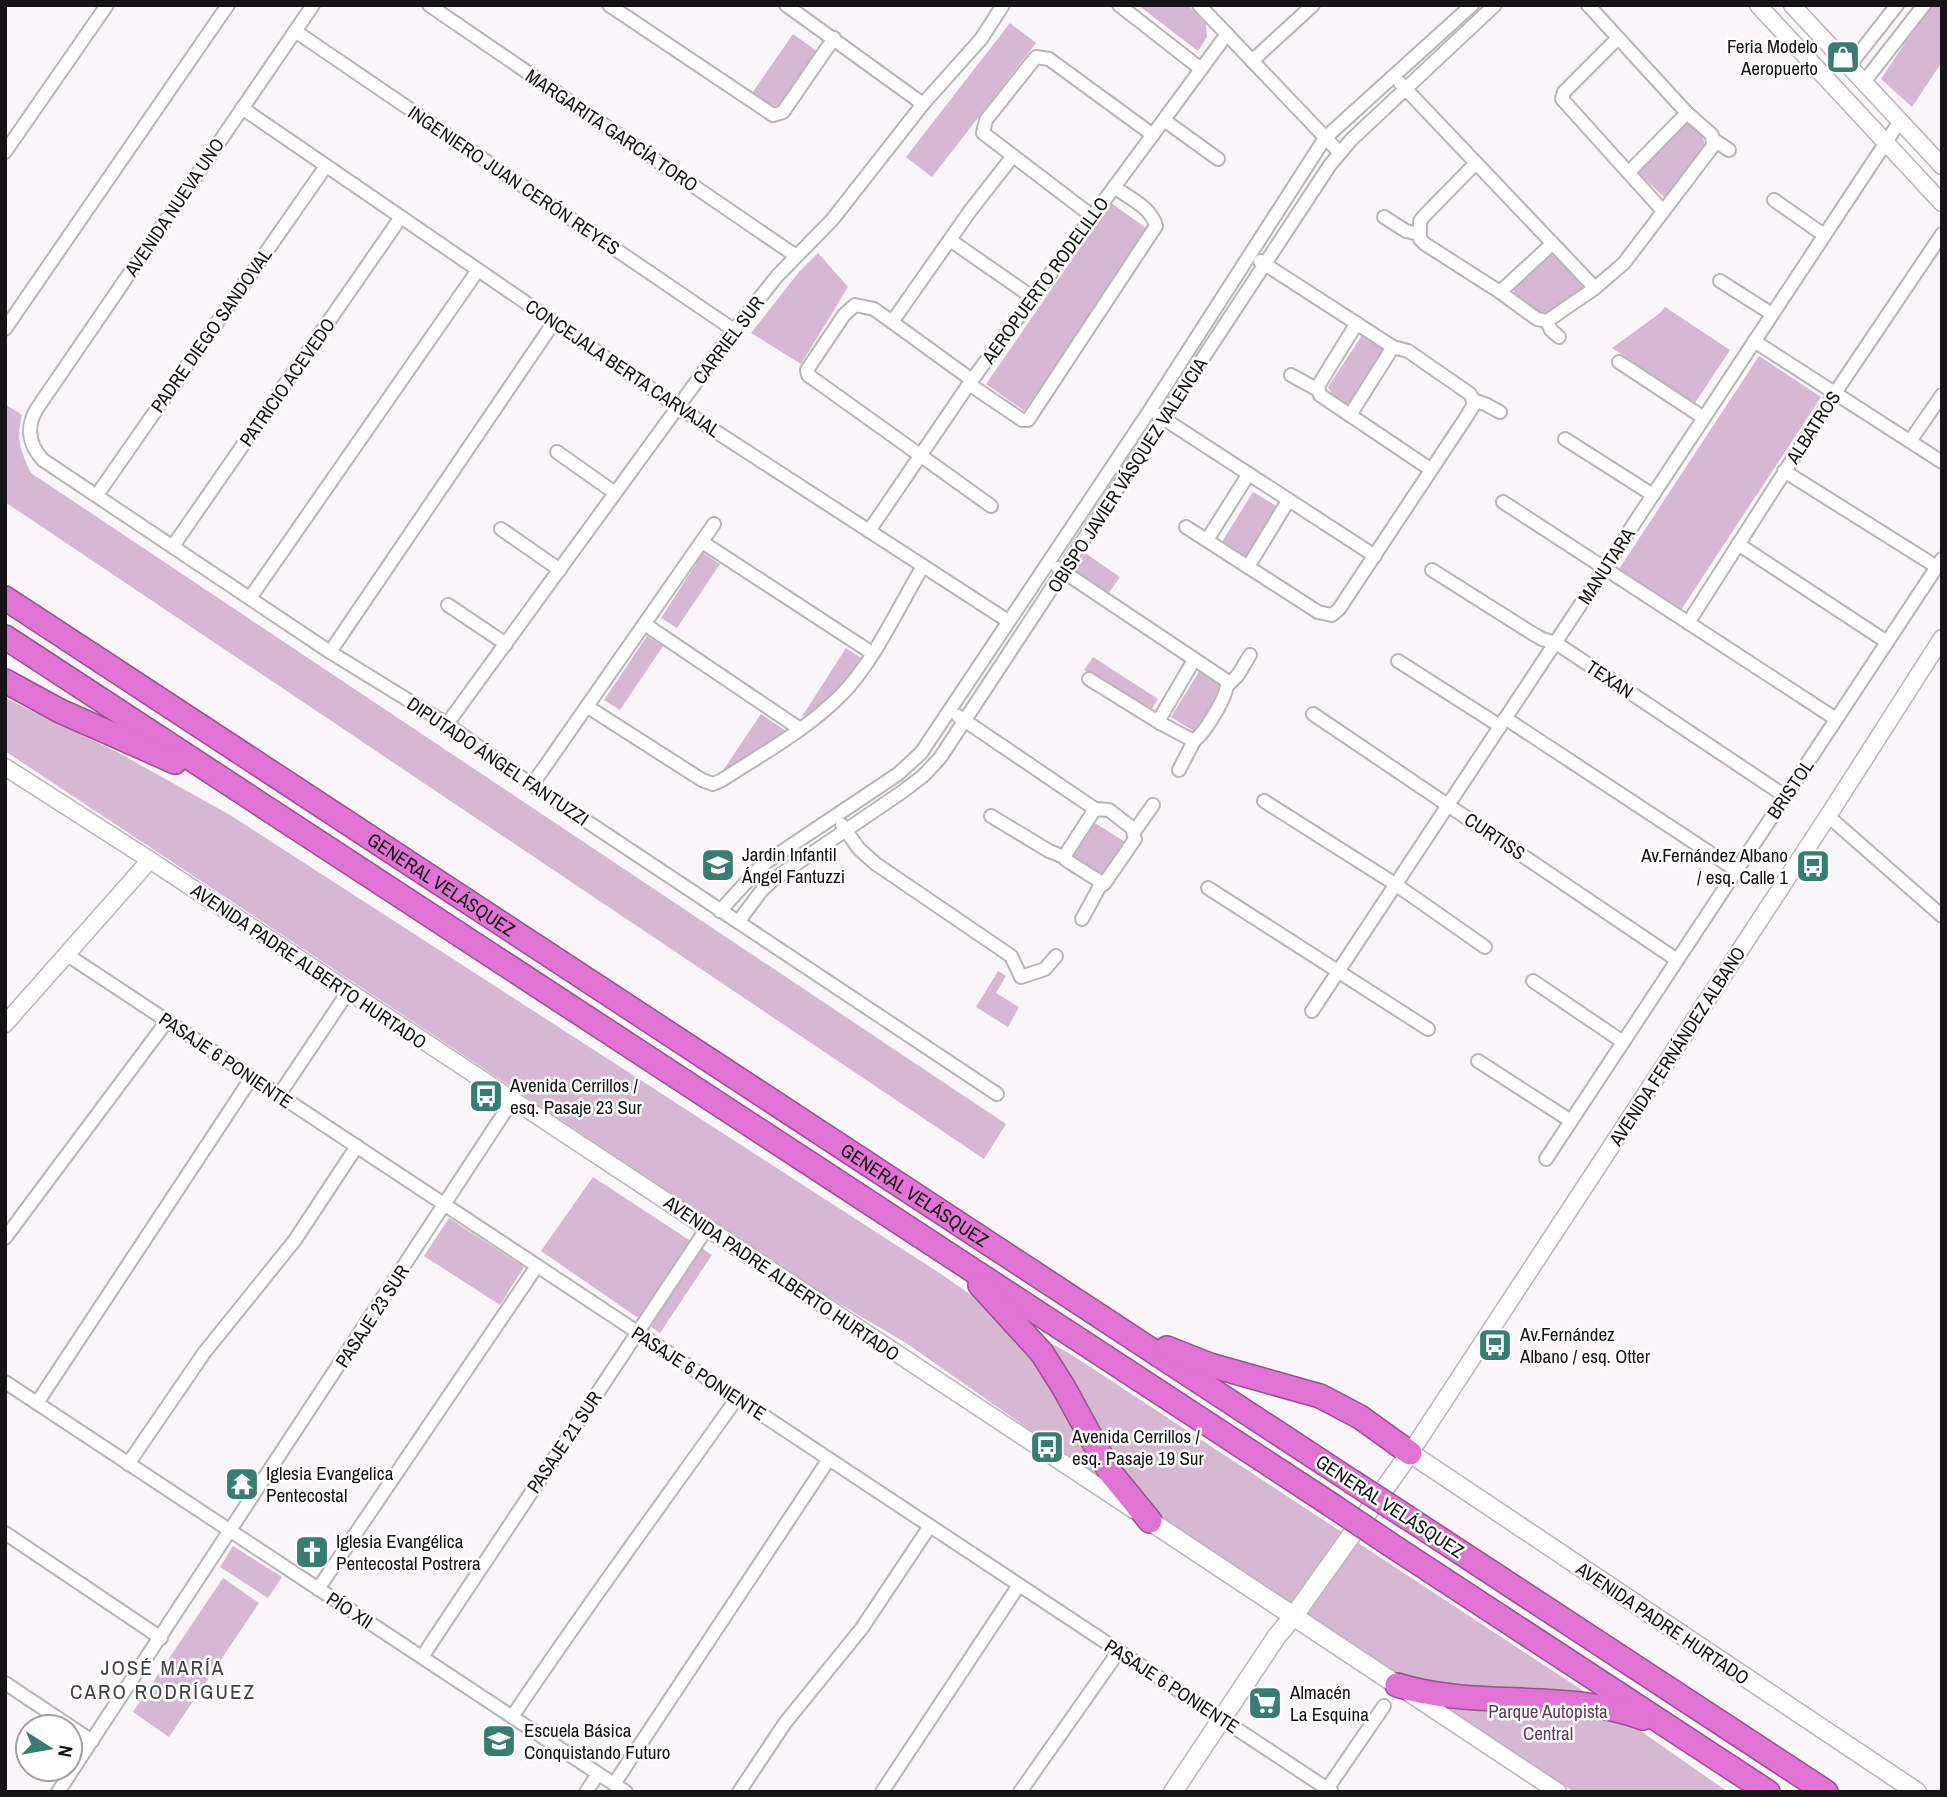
<svg xmlns="http://www.w3.org/2000/svg" width="1947" height="1797" font-family="'Archivo Narrow',sans-serif">
	<style>
		.green { fill: #d7b8d2 }
		.lines { fill: none; stroke-linecap: round; stroke-linejoin: round }
		.minor-casing { stroke: #bab5b9; stroke-width: 16 }
		.tertiary-casing { stroke: #bab5b9; stroke-width: 19 }
		.secondary-casing { stroke: #bab5b9; stroke-width: 21 }
		.motorway-casing { stroke: #995191; stroke-width: 26 }
		.minor { stroke: #fff; stroke-width: 12 }
		.tertiary { stroke: #fff; stroke-width: 16 }
		.secondary { stroke: #fff; stroke-width: 18 }
		.motorway { stroke: #e073d4; stroke-width: 23 }
		.motorway-bridge-casing { stroke: #995191; stroke-width: 26; stroke-linecap: butt }
		.motorway-bridge { stroke: #e073d4; stroke-width: 23 }
		.labels { text-anchor: middle; stroke-width: 5; stroke-linejoin: round; paint-order: stroke }
		.poi-label { font-size: 19px; fill: #151315; stroke: #fff; text-anchor: start }
		.street-label { font-size: 19px; fill: #151315; stroke: #fff }
		.park-label { font-size: 19px; fill: #64395f; stroke: #fff }
		.neighbourhood-label { font-size: 21px; letter-spacing: 2px; fill: #444043; stroke: #fff }
	</style>
	<rect width="100%" height="100%" fill="#faf5f9"/>
	<g class="green">
		<polygon points="1138,5 1188,5 1206,24 1207,37 1198,51"/>
		<polygon points="1930,5 1942,5 1942,62 1912,107 1881,79"/>
		<polygon points="1010,23 1036,43 932,177 906,157"/>
		<path d="M793,34L818,52L782,103C769,110 761,103 750,96Z"/>
		<path d="M1687,122C1698,130 1707,136 1704,151L1665,198L1636,171Z"/>
		<polygon points="1111,203 1149,230 1024,411 986,384"/>
		<polygon points="818,253 848,287 801,364 751,333 799,272"/>
		<path d="M1546,255H1560L1583,282L1581,293C1546,318 1550,324 1515,296L1513,285Z"/>
		<polygon points="1665,307 1730,350 1695,403 1612,348 1660,313"/>
		<polygon points="1363,334 1385,349 1349,405 1332,394 1328,387"/>
		<polygon points="1759,356 1821,397 1681,610 1619,569"/>
		<path d="M5,404L22,415C16,439 20,450 31,473L1006,1124L984,1159L5,502Z"/>
		<polygon points="1253,492 1278,507 1245,561 1220,545"/>
		<polygon points="703,553 720,564 677,628 661,618"/>
		<polygon points="1085,553 1120,577 1108,594 1073,570"/>
		<polygon points="647,636 663,646 620,710 604,700"/>
		<polygon points="846,648 861,658 840,692 801,718"/>
		<polygon points="1093,657 1158,699 1150,712 1084,670"/>
		<polygon points="1200,670 1224,685 1195,732 1171,717"/>
		<polygon points="5,698 117,752 230,815 941,1274 1003,1317 1072,1355 1582,1690 1728,1792 1574,1792 1114,1489 906,1343 784,1271 638,1171 5,751"/>
		<polygon points="761,714 786,731 722,772"/>
		<polygon points="1095,823 1125,842 1102,878 1072,859"/>
		<polygon points="998,971 1006,976 996,993 1019,1007 1008,1027 976,1007"/>
		<polygon points="593,1177 712,1255 660,1333 541,1251"/>
		<polygon points="449,1218 524,1267 500,1305 424,1256"/>
		<polygon points="233,1546 282,1577 268,1598 220,1567"/>
		<polygon points="223,1578 259,1603 169,1737 133,1712"/>
	</g>
	<g class="lines">
		<g class="minor-casing">
			<g id="minor">
				<path d="M313,5L36,410C26,428 29,445 43,460L330,652L447,724L532,785L997,1094"/>
				<polyline points="429,5 796,256"/>
				<polyline points="609,5 773,115 783,112 834,38"/>
				<polyline points="786,5 923,104"/>
				<polyline points="1119,5 1201,69"/>
				<polyline points="1199,5 1340,153"/>
				<polyline points="295,31 734,330"/>
				<polyline points="1618,38 1564,92 1562,99 1663,211"/>
				<polyline points="1252,61 1313,5"/>
				<polyline points="1849,66 1897,5"/>
				<polyline points="1864,82 1924,5"/>
				<polyline points="1400,83 1595,288"/>
				<polyline points="242,108 678,407 1008,621"/>
				<polyline points="1164,120 1218,159"/>
				<polyline points="1714,140 1729,150"/>
				<polyline points="5,152 107,5"/>
				<polyline points="1475,164 1425,215 1420,221 1420,239 1425,244 1500,292 1537,319 1547,321"/>
				<polyline points="1629,172 1687,113"/>
				<polyline points="1774,200 1824,235"/>
				<polyline points="1092,216 983,133 986,120 1036,57 1049,59 1153,135"/>
				<polyline points="1384,217 1406,231 1419,234"/>
				<polyline points="950,240 1032,297"/>
				<polyline points="1260,261 1393,347 1408,351 1470,394 1473,400 1485,404 1500,412"/>
				<polyline points="1720,281 1772,314"/>
				<polyline points="1500,292 1552,244"/>
				<polyline points="1547,321 1595,288 1624,263 1713,146 1712,135 1687,113 1588,5"/>
				<polyline points="1547,321 1551,330 1559,337"/>
				<polyline points="892,322 970,211 1013,156"/>
				<polyline points="1357,323 1318,386 1320,395 1430,469"/>
				<polyline points="5,329 228,5"/>
				<polyline points="1754,341 1942,462"/>
				<polyline points="1619,362 1704,418"/>
				<polyline points="1291,375 1318,390"/>
				<polyline points="972,380 874,309 855,305 844,315 807,370 808,375 991,506"/>
				<path d="M969,384L1022,420H1028L1156,226C1151,207 1129,198 1114,187"/>
				<polyline points="1158,415 1375,556"/>
				<polyline points="1350,415 1393,347"/>
				<polyline points="1565,439 1653,495"/>
				<polyline points="1910,441 1942,395"/>
				<polyline points="557,452 615,493"/>
				<polyline points="1784,471 1937,567"/>
				<polyline points="97,495 326,166"/>
				<polyline points="1503,502 1836,719"/>
				<polyline points="1186,527 1318,612 1332,615 1339,609 1465,419 1473,406 1473,400"/>
				<polyline points="501,529 560,570"/>
				<polyline points="869,531 969,384 1227,34"/>
				<polyline points="1207,540 1248,475"/>
				<polyline points="702,542 872,653"/>
				<polyline points="1738,544 1887,642"/>
				<polyline points="173,546 401,217"/>
				<polyline points="1248,567 1288,501"/>
				<path d="M1058,568L1227,681C1229,695 1205,732 1194,741L1160,723V718L1194,660"/>
				<polyline points="1432,570 1530,632 1542,639 1556,643 1785,796"/>
				<polyline points="250,598 478,270"/>
				<polyline points="448,605 506,644"/>
				<polyline points="1688,623 1835,393 1942,234"/>
				<polyline points="646,625 800,729"/>
				<polyline points="330,652 554,322"/>
				<polyline points="1398,661 1500,726"/>
				<polyline points="1089,679 1160,723"/>
				<polyline points="1228,685 1238,675 1250,655"/>
				<path d="M588,707L702,780L713,784L722,780C762,754 806,730 840,696C873,664 899,606 923,566"/>
				<polyline points="1313,714 1677,960"/>
				<polyline points="958,716 1095,809 1109,810 1132,828 1135,839 1104,884 1066,860 1064,857 1095,809"/>
				<polyline points="1505,718 1736,870"/>
				<polyline points="447,724 734,330 778,275 832,220 923,104 981,39 1003,5"/>
				<polyline points="1179,770 1194,741"/>
				<polyline points="532,785 714,524"/>
				<polyline points="1264,801 1395,884 1485,947"/>
				<polyline points="991,816 1049,851 1064,857"/>
				<polyline points="1828,816 1942,916"/>
				<polyline points="842,825 859,849 876,864 1011,956 1021,977 1045,969 1056,956"/>
				<polyline points="1134,832 1153,805"/>
				<polyline points="1208,888 1428,1029"/>
				<polyline points="720,911 762,865 898,774 921,753 1150,410 1325,138 1472,5"/>
				<polyline points="1082,919 1101,884"/>
				<polyline points="738,922 762,890 774,879 902,792 923,776 940,758 1330,165 1351,140 1495,5"/>
				<polyline points="66,954 1332,1792"/>
				<polyline points="1533,981 1623,1042"/>
				<polyline points="1312,1011 1900,121"/>
				<polyline points="1478,1061 1571,1121"/>
				<polyline points="279,1095 348,992"/>
				<polyline points="1546,1159 1942,559"/>
				<polyline points="5,1238 167,1021"/>
				<polyline points="5,1382 626,1792"/>
				<polyline points="37,1403 252,1077"/>
				<polyline points="128,1464 204,1353 295,1240 357,1146"/>
				<polyline points="5,1533 161,1638"/>
				<polyline points="318,1589 537,1266"/>
				<polyline points="422,1657 707,1228"/>
				<polyline points="5,1683 92,1741"/>
				<path d="M512,1717C584,1609 662,1504 737,1398"/>
				<polyline points="614,1784 829,1459"/>
				<polyline points="58,1792 512,1101"/>
				<polyline points="586,1792 598,1774"/>
				<polyline points="739,1792 785,1723 862,1628 930,1526"/>
				<polyline points="882,1792 1019,1585"/>
				<polyline points="1020,1792 1119,1651"/>
				<polyline points="1325,1792 1384,1706"/>
			</g>
		</g>
		<g class="tertiary-casing">
			<g id="tertiary">
				<polyline points="1758,5 1942,203"/>
				<polyline points="1792,5 1942,166"/>
				<polyline points="5,767 150,860 1134,1510"/>
				<polyline points="5,1024 150,860"/>
				<polyline points="1410,1453 1828,816 1942,638"/>
				<polyline points="1409,1693 1558,1792"/>
			</g>
		</g>
		<g class="secondary-casing">
			<g id="secondary">
				<polyline points="1150,1521 1397,1685"/>
				<polyline points="1173,1792 1277,1636 1293,1617 1410,1453 1917,1792"/>
			</g>
		</g>
		<g class="motorway-casing">
			<g id="motorway">
				<path id="s1" d="M5,598L1351,1481"/>
				<polyline points="5,637 1333,1506"/>
				<polyline points="5,681 60,711 175,762"/>
				<polyline points="980,1285 1042,1353 1064,1388 1110,1472 1150,1521"/>
				<polyline points="1167,1348 1210,1365 1320,1396 1360,1417 1410,1453"/>
				<polyline points="1408,1518 1826,1792"/>
				<polyline points="1391,1545 1768,1792"/>
				<path d="M1397,1685C1477,1710 1564,1689 1643,1718"/>
			</g>
		</g>
		<use href="#minor" class="minor"/>
		<use href="#tertiary" class="tertiary"/>
		<use href="#secondary" class="secondary"/>
		<use href="#motorway" class="motorway"/>
		<g class="motorway-bridge-casing">
			<g id="motorway-bridge">
				<polyline points="1351,1481 1408,1518"/>
				<polyline points="1333,1506 1391,1545"/>
			</g>
		</g>
		<use href="#motorway-bridge" class="motorway-bridge"/>
	</g>
	<defs>
		<g id="shop-square" transform="scale(1.75)"><rect x="-9" y="-9" width="18" height="18" rx="4" fill="#387d72" stroke="#fff"/><path d="M-5-2.5h2.3a2.7 3.5 0 0 1 5.4 0H5L5.5 6h-11ZM-1.5-2.5h3a1.5 2.3 0 0 0-3 0Z" fill="#fff"/></g>
		<g id="school-square" transform="scale(1.75)"><rect x="-9" y="-9" width="18" height="18" rx="4" fill="#387d72" stroke="#fff"/><path d="M0-5L7-2L0 1L-7-2ZM-4 1L0 2.5L4 1V4Q0 6-4 4Z" fill="#fff"/></g>
		<g id="bus-square" transform="scale(1.75)"><rect x="-9" y="-9" width="18" height="18" rx="4" fill="#387d72" stroke="#fff"/><path d="M-5-6H5V4H4V6H2V4H-2V6H-4V4H-5ZM-3.5-4V0h7V-4ZM-3.5 1.2v1.5H-2V1.2ZM2 1.2v1.5H3.5V1.2Z" fill="#fff"/></g>
		<g id="temple-square" transform="scale(1.75)"><rect x="-9" y="-9" width="18" height="18" rx="4" fill="#387d72" stroke="#fff"/><path d="M0-6L5-2H3V0L6.5 2.5H4V6H1.5V3h-3V6H-4V2.5H-6.5L-3 0V-2H-5Z" fill="#fff"/></g>
		<g id="church-square" transform="scale(1.75)"><rect x="-9" y="-9" width="18" height="18" rx="4" fill="#387d72" stroke="#fff"/><path d="M-1.2-6h2.4v3.5h3.3v2.4h-3.3V6h-2.4V-.1h-3.3v-2.4h3.3Z" fill="#fff"/></g>
		<g id="supermarket-square" transform="scale(1.75)"><rect x="-9" y="-9" width="18" height="18" rx="4" fill="#387d72" stroke="#fff"/><path d="M-6-5.5h2.5l.6 2H6L4.5 2H-2.5L-4.4-4H-6ZM-1.5 3.2a1.3 1.3 0 1 0 .1 0ZM3 3.2a1.3 1.3 0 1 0 .1 0Z" fill="#fff"/></g>
	</defs>
	<g fill-rule="evenodd">
		<use href="#shop-square" x="1843" y="57"/>
		<use href="#school-square" x="718" y="865"/>
		<use href="#bus-square" x="1813" y="866"/>
		<use href="#bus-square" x="486" y="1096"/>
		<use href="#bus-square" x="1495" y="1345"/>
		<use href="#bus-square" x="1047" y="1447"/>
		<use href="#temple-square" x="242" y="1484"/>
		<use href="#church-square" x="312" y="1552"/>
		<use href="#supermarket-square" x="1265" y="1703"/>
		<use href="#school-square" x="499" y="1741"/>
	</g>
	<g class="labels">
		<g class="poi-label">
			<text x="1818" y="53" text-anchor="end">Feria Modelo<tspan x="1818" dy="22">Aeropuerto</tspan></text>
			<text x="742" y="861">Jardin Infantil<tspan x="742" dy="22">Ángel Fantuzzi</tspan></text>
			<text x="1788" y="862" text-anchor="end">Av.Fernández Albano<tspan x="1788" dy="22">/ esq. Calle 1</tspan></text>
			<text x="510" y="1092">Avenida Cerrillos /<tspan x="510" dy="22">esq. Pasaje 23 Sur</tspan></text>
			<text x="1520" y="1341">Av.Fernández<tspan x="1520" dy="22">Albano / esq. Otter</tspan></text>
			<text x="1072" y="1443">Avenida Cerrillos /<tspan x="1072" dy="22">esq. Pasaje 19 Sur</tspan></text>
			<text x="266" y="1480">Iglesia Evangelica<tspan x="266" dy="22">Pentecostal</tspan></text>
			<text x="336" y="1548">Iglesia Evangélica<tspan x="336" dy="22">Pentecostal Postrera</tspan></text>
			<text x="1290" y="1699">Almacén<tspan x="1290" dy="22">La Esquina</tspan></text>
			<text x="524" y="1737">Escuela Básica<tspan x="524" dy="22">Conquistando Futuro</tspan></text>
		</g>
		<g class="street-label">
			<text transform="translate(612 130) rotate(34)" y="7">MARGARITA GARCÍA TORO</text>
			<text transform="translate(514 180) rotate(34)" y="7">INGENIERO JUAN CERÓN REYES</text>
			<text transform="translate(174 207) rotate(-56)" y="7">AVENIDA NUEVA UNO</text>
			<text transform="translate(1045 280) rotate(-54)" y="7">AEROPUERTO RODELILLO</text>
			<text transform="translate(211 330) rotate(-55)" y="7">PADRE DIEGO SANDOVAL</text>
			<text transform="translate(728 340) rotate(-53)" y="7">CARRIEL SUR</text>
			<text transform="translate(623 368) rotate(34)" y="7">CONCEJALA BERTA CARVAJAL</text>
			<text transform="translate(287 382) rotate(-55)" y="7">PATRICIO ACEVEDO</text>
			<text transform="translate(1813 427) rotate(-57)" y="7">ALBATROS</text>
			<text transform="translate(1127 475) rotate(-57)" y="7">OBISPO JAVIER VÁSQUEZ VALENCIA</text>
			<text transform="translate(1606 566) rotate(-57)" y="7">MANUTARA</text>
			<text transform="translate(1610 679) rotate(34)" y="7">TEXAN</text>
			<text transform="translate(498 761) rotate(34)" y="7">DIPUTADO ÁNGEL FANTUZZI</text>
			<text transform="translate(1790 789) rotate(-56)" y="7">BRISTOL</text>
			<text transform="translate(1495 836) rotate(34)" y="7">CURTISS</text>
			<text dy="7" stroke="none"><textPath href="#s1" startOffset="522">GENERAL VELÁSQUEZ</textPath></text>
			<text transform="translate(309 966) rotate(34)" y="7">AVENIDA PADRE ALBERTO HURTADO</text>
			<text transform="translate(1677 1046) rotate(-57)" y="7">AVENIDA FERNÁNDEZ ALBANO</text>
			<text transform="translate(226 1060) rotate(34)" y="7">PASAJE 6 PONIENTE</text>
			<text dy="7" stroke="none"><textPath href="#s1" startOffset="1088">GENERAL VELÁSQUEZ</textPath></text>
			<text transform="translate(782 1278) rotate(34)" y="7">AVENIDA PADRE ALBERTO HURTADO</text>
			<text transform="translate(372 1316) rotate(-57)" y="7">PASAJE 23 SUR</text>
			<text transform="translate(699 1373) rotate(33)" y="7">PASAJE 6 PONIENTE</text>
			<text transform="translate(564 1442) rotate(-56)" y="7">PASAJE 21 SUR</text>
			<text transform="translate(1390 1506) rotate(33)" y="7">GENERAL VELÁSQUEZ</text>
			<text transform="translate(350 1610) rotate(33)" y="7">PÍO XII</text>
			<text transform="translate(1663 1623) rotate(34)" y="7">AVENIDA PADRE HURTADO</text>
			<text transform="translate(1172 1686) rotate(33)" y="7">PASAJE 6 PONIENTE</text>
		</g>
		<g class="park-label">
			<text x="1548" y="1718">Parque Autopista<tspan x="1548" dy="22">Central</tspan></text>
		</g>
		<g class="neighbourhood-label">
			<text x="163" y="1675">JOSÉ MARÍA<tspan x="163" dy="24">CARO RODRÍGUEZ</tspan></text>
		</g>
	</g>
	<rect width="1947" height="1797" fill="none" stroke="#151315" stroke-width="14"/>
	<g transform="translate(49 1748) rotate(101)"><circle r="33" fill="#ffffff" stroke="#a1a1a1" stroke-width="2"/>
	<path d="M0-5L12 26L0 18L-12 26Z" fill="#387d72"/>
	<text y="-10" font-size="19" font-weight="bold" text-anchor="middle" fill="#151315">N</text>
	</g>
</svg>
